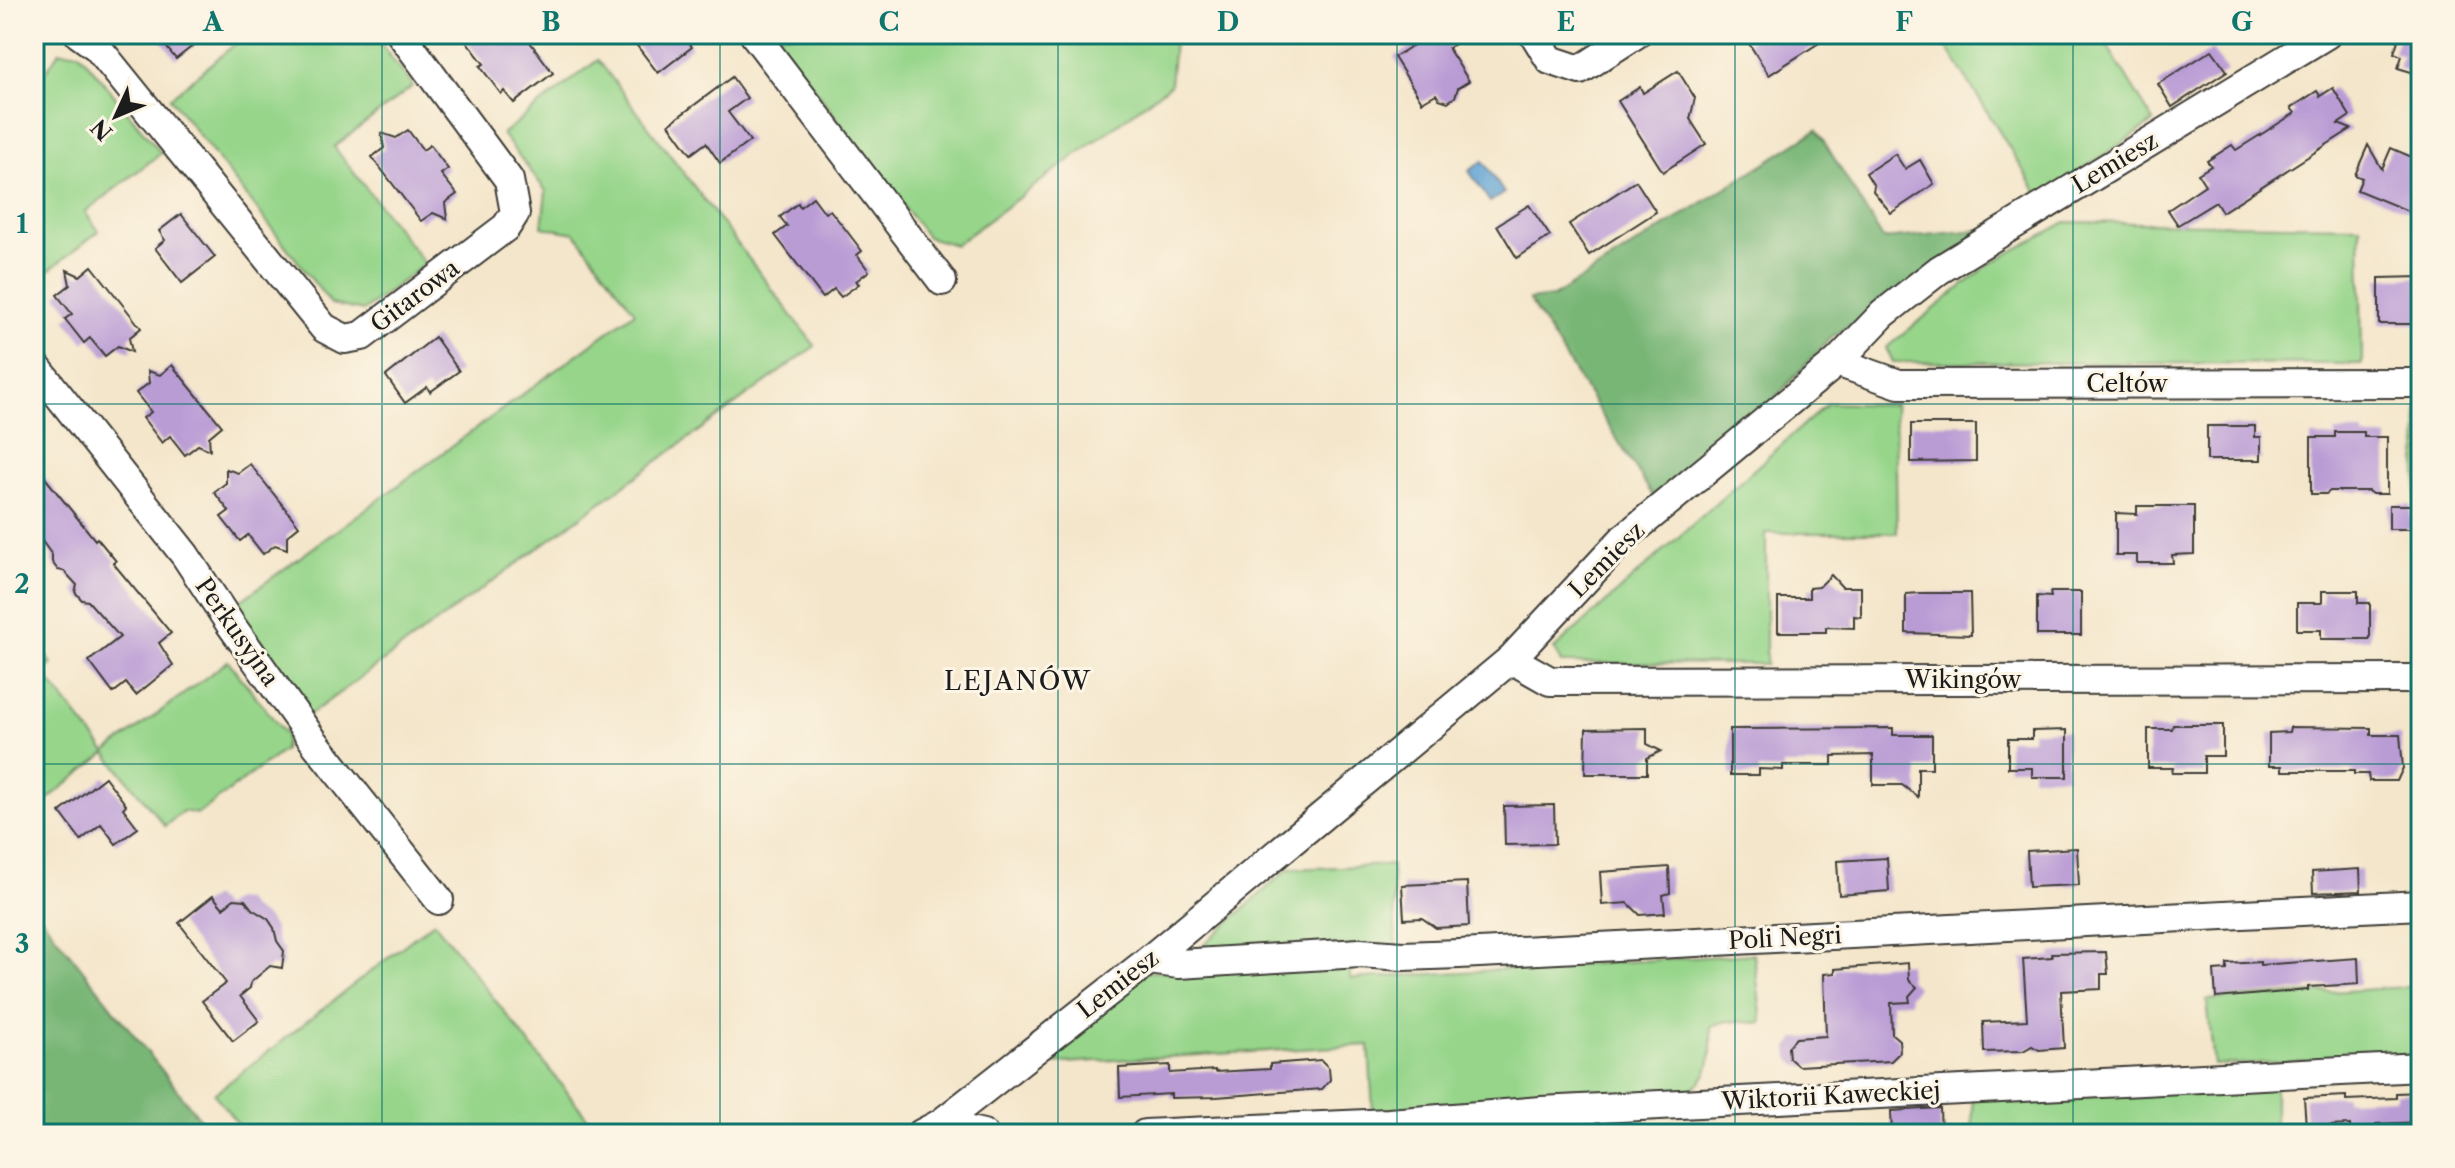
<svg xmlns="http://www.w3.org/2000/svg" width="2455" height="1168" font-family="'Libre Caslon Text',serif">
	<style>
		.green { fill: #96d58a; stroke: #597853; stroke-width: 2 }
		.forest { fill: #78b676; stroke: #4a6949; stroke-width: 2 }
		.water { fill: #5fa2d3; stroke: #3e5f78; stroke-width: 2 }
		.building { fill: #ba9cd5 }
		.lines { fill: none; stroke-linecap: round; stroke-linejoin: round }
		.minor-casing { stroke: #3c3a36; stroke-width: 32 }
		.minor { stroke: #fff; stroke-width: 28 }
		.grid { fill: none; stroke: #0f766e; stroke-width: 2; stroke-opacity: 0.55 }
		.labels { text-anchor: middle; stroke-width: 6; stroke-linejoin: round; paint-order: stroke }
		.street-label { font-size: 24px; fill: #1c1c1c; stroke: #fcf5e5 }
		.neighbourhood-label { font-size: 26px; letter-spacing: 2px; fill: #1c1c1c; stroke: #fcf5e5 }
		.neatline { fill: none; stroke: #0f766e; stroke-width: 3 }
		.grid-label { font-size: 26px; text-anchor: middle; font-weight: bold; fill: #0f766e }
	</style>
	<rect width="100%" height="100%" fill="#fcf5e5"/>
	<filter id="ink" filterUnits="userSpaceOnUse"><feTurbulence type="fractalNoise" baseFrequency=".0125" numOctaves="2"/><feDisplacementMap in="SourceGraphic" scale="16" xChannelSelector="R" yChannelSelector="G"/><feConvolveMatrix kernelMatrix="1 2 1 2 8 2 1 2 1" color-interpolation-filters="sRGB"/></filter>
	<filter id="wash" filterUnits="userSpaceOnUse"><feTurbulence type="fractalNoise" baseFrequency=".006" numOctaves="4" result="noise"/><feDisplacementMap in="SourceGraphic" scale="32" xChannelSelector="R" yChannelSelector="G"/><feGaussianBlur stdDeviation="1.8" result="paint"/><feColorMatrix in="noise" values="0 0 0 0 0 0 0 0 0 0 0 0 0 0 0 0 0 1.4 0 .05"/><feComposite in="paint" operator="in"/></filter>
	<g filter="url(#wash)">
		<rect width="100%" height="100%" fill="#f4e6cb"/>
		<g class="green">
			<polygon points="247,34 373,34 413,86 334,147 425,264 363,311 331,304 170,98"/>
			<polygon points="773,34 1169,34 1174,42 1170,85 955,245 927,237"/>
			<polygon points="1967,34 2100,34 2154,122 2040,197 1947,47"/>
			<polygon points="59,52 79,52 161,153 85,212 99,231 34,282 34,89"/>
			<polygon points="598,60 815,346 309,715 228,610 635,312 575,233 542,227 546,191 502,134"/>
			<polygon points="2066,222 2360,226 2362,364 1893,362 1886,348 1991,263"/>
			<polygon points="1828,403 1895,405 1897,533 1766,533 1766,664 1561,663 1554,649"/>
			<polygon points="2418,405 2421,405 2421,533 2416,533"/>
			<polygon points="34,641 52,664 42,672 106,752 228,661 286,735 284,750 198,814 183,811 165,826 106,753 34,810"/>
			<polygon points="1392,865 1396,947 1199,949 1288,869"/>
			<polygon points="434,922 600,1134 246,1134 214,1094"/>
			<path d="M1754,954L1762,1023L1726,1021L1711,1026C1711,1057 1715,1078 1684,1093L1373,1113L1369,1045L1029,1065L1147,972L1342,962L1350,969V979Z"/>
			<polygon points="2421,986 2421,1056 2214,1065 2207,1000"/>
			<polygon points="2275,1084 2275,1134 1973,1134 1972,1095"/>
		</g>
		<g class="forest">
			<polygon points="1817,130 1883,239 1989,229 1831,338 1776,397 1658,504 1529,300 1553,297"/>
			<polygon points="34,908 212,1134 34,1134"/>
		</g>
		<polygon class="water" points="1483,161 1504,193 1490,202 1469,171"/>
		<g id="blocks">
			<g class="building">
				<polygon points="156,34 208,34 176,59"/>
				<polygon points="461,34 524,34 553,73 514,103 504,91 501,94 480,66 484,64"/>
				<polygon points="628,34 682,34 692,47 658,73"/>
				<polygon points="1432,34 1470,34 1448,48 1469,81 1458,88 1455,97 1448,102 1439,99 1436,94 1422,102 1394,57"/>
				<polygon points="1760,34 1833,34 1769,75 1748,42"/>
				<polygon points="2400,34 2421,34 2421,75 2398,68 2402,56 2394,53"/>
				<polygon points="2212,50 2227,71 2172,107 2158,84"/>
				<polygon points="1678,71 1695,98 1690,119 1706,144 1663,172 1618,101 1640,87 1643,93"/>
				<polygon points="732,77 747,98 728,112 750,141 720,163 706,143 691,154 669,124"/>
				<polygon points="2333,88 2350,116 2338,124 2351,129 2222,212 2216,202 2178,225 2168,210 2205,185 2198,174 2211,166 2207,161 2232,145 2236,150 2249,142 2295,113 2291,108 2317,91 2320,96"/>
				<polygon points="408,130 423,150 430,145 448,169 441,174 457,194 445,203 447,219 433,213 421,221 372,157 384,148 381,133 396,138"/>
				<polygon points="2368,145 2382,169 2391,148 2421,161 2421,193 2413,213 2357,190 2362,178 2355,175"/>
				<polygon points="1895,154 1905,169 1920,160 1934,184 1891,213 1873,191 1874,186 1866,173"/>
				<polygon points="1636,181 1656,212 1589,255 1569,224"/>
				<polygon points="813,197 825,213 830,210 846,230 862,251 857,255 869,271 856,281 859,284 841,297 834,289 823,298 775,235 787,226 780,217 798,203 800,207"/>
				<polygon points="1529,205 1550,236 1517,258 1497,225"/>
				<polygon points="181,214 215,257 182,283 155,248 165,240 159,231"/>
				<polygon points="92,266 141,328 129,338 132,352 118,346 105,356 90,338 84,343 65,319 72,314 57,295 70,285 67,270 80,276"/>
				<polygon points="2421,277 2421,324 2379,324 2379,278"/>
				<polygon points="435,337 459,371 430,392 427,387 405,403 386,376"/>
				<polygon points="172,365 222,426 209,437 210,450 198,445 185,455 170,436 162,443 143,418 151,412 136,393 149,383 148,371 160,375"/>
				<polygon points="1911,424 1976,424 1976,461 1911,462"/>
				<polygon points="2207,426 2255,426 2255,437 2261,437 2261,460 2207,460"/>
				<polygon points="2335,432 2364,432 2364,437 2387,437 2387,494 2372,494 2368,491 2330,491 2326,494 2311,494 2311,437 2335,437"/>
				<polygon points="34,464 95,540 97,538 116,561 113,563 171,633 159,643 173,665 136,695 126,683 113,693 89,661 120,637 88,601 82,600 75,592 77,585 64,571 58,570 52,562 52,555 34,530"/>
				<polygon points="250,464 299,526 287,536 287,549 275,545 263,554 248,535 240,541 221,517 229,511 214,492 226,483 226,469 238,473"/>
				<rect x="2389" y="505" width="22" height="24"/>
				<polygon points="2137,506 2194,506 2194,554 2172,555 2173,563 2137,563 2137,555 2116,555 2116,513 2137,514"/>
				<polygon points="1831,575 1842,587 1861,587 1861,617 1854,616 1854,628 1826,627 1826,632 1778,632 1778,598 1809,598 1809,588 1819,587"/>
				<polygon points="2322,591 2358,591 2358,603 2370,603 2370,639 2321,639 2321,630 2297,630 2297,603 2322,603"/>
				<polygon points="2050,592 2081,592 2081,635 2037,635 2037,596 2051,597"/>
				<polygon points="1920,593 1970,593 1971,635 1906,633 1906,594"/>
				<polygon points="2173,725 2223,725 2223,756 2204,756 2204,773 2172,773 2173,768 2148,768 2148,729 2172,729"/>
				<polygon points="2290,727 2371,728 2371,735 2400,735 2403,768 2397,781 2369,781 2368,774 2354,774 2354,771 2282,771 2282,766 2269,766 2269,733 2289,732"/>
				<polygon points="1647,728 1647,744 1661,751 1647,758 1647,774 1585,774 1586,729"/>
				<polygon points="1893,728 1893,735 1932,735 1932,768 1918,768 1918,797 1902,785 1873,785 1873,755 1832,756 1832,765 1783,765 1783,770 1759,769 1759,775 1730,775 1730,729"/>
				<polygon points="2067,730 2067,777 2032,777 2032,768 2008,768 2008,739 2032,739 2032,731"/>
				<polygon points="105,777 126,805 123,808 138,828 116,844 101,824 81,840 60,812"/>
				<polygon points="1554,805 1555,844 1505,845 1504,806"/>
				<polygon points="2077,848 2079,885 2029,887 2027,851"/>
				<polygon points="1887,858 1889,891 1839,895 1837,861"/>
				<polygon points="1669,867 1670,893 1663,895 1665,913 1640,915 1628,903 1602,905 1600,872"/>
				<polygon points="2360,869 2361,891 2313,893 2312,872"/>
				<polygon points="1467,882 1469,926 1436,928 1422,918 1404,919 1402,885"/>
				<polygon points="213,896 223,908 234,899 245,900 252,909 268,919 274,928 277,941 284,951 282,968 270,966 251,982 250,988 240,996 259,1021 233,1041 202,1001 226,983 179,923"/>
				<polygon points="2106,952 2108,974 2101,974 2101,989 2061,991 2064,1048 2039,1050 2032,1046 2023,1051 1984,1052 1983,1022 2027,1020 2023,959 2052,957 2051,953"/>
				<polygon points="2358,958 2359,984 2308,987 2308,990 2216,998 2214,971 2227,970 2227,964 2260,962 2260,965"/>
				<polygon points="1908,963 1909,980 1917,987 1909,996 1910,1002 1891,1003 1892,1034 1899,1040 1900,1052 1891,1061 1798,1066 1789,1058 1788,1047 1796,1038 1826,1036 1824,974 1835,973 1835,969"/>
				<polygon points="1321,1060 1329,1068 1330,1080 1322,1089 1216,1097 1171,1098 1171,1094 1120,1097 1119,1068 1170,1065 1170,1073 1215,1070 1215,1072 1270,1069 1270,1064"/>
				<polygon points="2421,1092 2421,1122 2376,1124 2376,1134 2351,1134 2350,1125 2306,1127 2304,1098 2346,1096 2346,1100 2396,1098 2396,1093"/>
				<polygon points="1940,1108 1941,1134 1892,1134 1891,1111"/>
			</g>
		</g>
	</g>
	<g filter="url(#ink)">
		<use href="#blocks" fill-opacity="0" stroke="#3c3a36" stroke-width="2"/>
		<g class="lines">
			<g class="minor-casing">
				<g id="minor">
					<polyline points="79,34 97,47 324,328 345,339 362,336 506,227 515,213 509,180 401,34"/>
					<polyline points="754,34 942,281"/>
					<polyline points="1534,34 1550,60 1580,70 1636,34"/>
					<polyline points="1837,362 1899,384 2421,383"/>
					<polyline points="34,364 185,555 231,625 315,743 439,900"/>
					<polyline points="1511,659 1550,681 2421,679"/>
					<polyline points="1149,960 1179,964 1360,953 1403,956 1459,954 2421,905"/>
					<polyline points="940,1124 983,1134"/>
					<polyline points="921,1134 940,1124 1149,960 1511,659 1624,538 1837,362 1883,314 1939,270 2327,34"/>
					<polyline points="1145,1134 1389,1123 1541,1111 2421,1067"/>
				</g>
			</g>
			<use href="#minor" class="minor"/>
		</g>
	</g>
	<path class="grid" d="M382,34V1134M720,34V1134M1058,34V1134M1397,34V1134M1735,34V1134M2073,34V1134M34,404H2421M34,764H2421"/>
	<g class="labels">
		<g class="street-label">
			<text transform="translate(2115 163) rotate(-31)" y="8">Lemiesz</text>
			<text transform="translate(415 296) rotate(-37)" y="8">Gitarowa</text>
			<text x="2127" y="392">Celtów</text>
			<text transform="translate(1607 560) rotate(-45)" y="8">Lemiesz</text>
			<text transform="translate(237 632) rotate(55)" y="8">Perkusyjna</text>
			<text x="1963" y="688">Wikingów</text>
			<text transform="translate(1785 938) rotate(-3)" y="8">Poli Negri</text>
			<text transform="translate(1118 984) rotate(-38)" y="8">Lemiesz</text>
			<text transform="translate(1831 1096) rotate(-3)" y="8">Wiktorii Kaweckiej</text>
		</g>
		<g class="neighbourhood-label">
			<text x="1018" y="690">LEJANÓW</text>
		</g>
	</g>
	<rect width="2455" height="1168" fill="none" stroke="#fcf5e5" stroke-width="88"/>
	<g transform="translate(116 116) rotate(226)" stroke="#fcf5e5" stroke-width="6" paint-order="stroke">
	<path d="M0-6L14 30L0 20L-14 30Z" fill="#1c1c1c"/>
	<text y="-12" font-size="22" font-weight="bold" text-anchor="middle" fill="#1c1c1c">N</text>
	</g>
	<rect x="44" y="44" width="2367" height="1080" class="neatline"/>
	<g class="grid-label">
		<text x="213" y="31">A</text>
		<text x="551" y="31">B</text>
		<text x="889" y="31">C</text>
		<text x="1228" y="31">D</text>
		<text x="1566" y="31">E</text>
		<text x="1904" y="31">F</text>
		<text x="2242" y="31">G</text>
		<text x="22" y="233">1</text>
		<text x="22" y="593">2</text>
		<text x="22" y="953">3</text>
	</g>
</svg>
